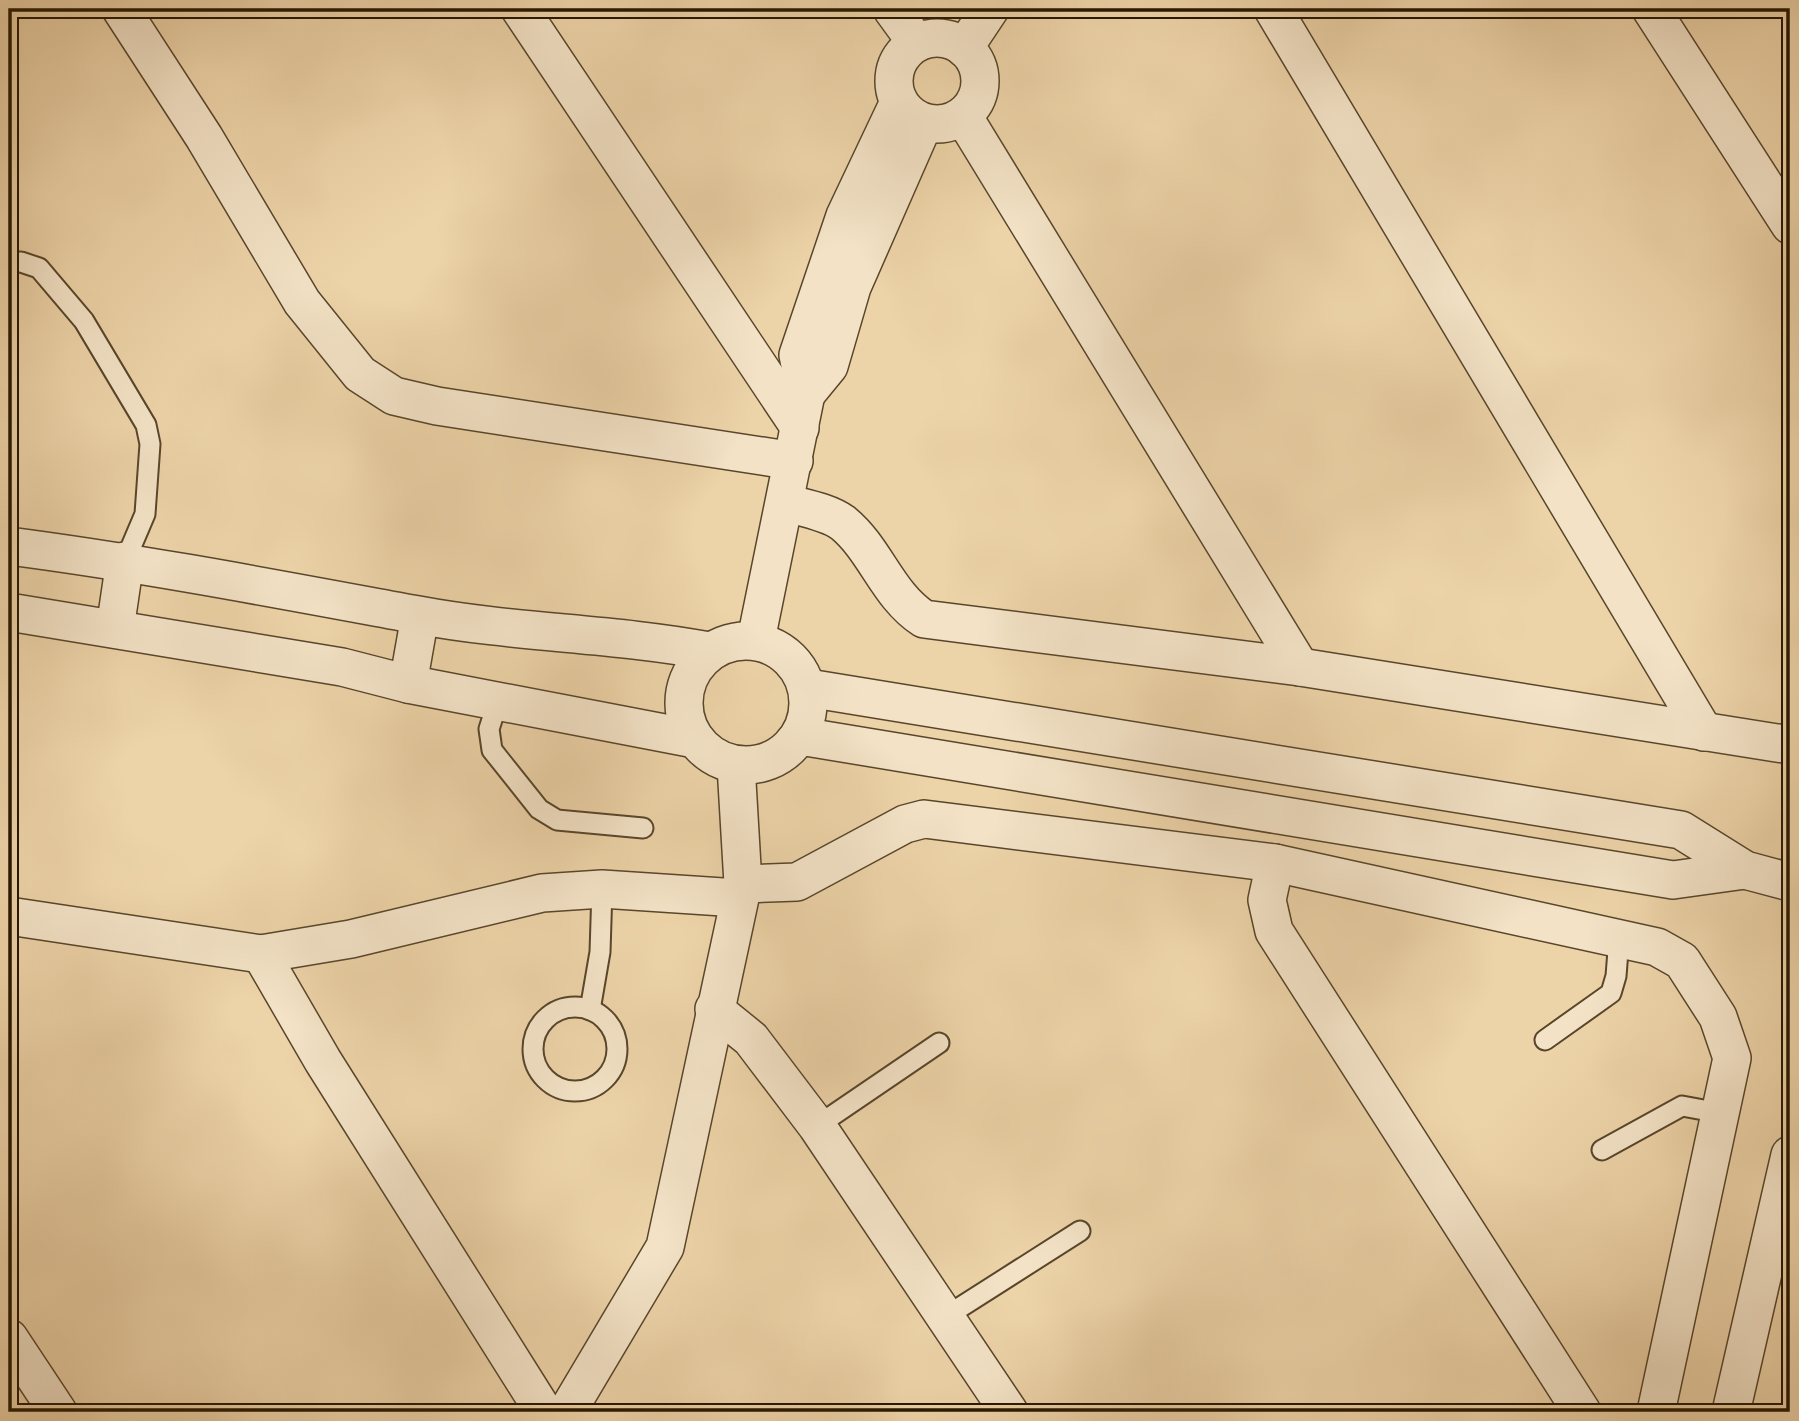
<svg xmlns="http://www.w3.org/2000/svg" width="1799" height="1421" font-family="'Old Standard TT',serif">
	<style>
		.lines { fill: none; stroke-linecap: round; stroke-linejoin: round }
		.lane-casing { stroke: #58462b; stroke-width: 23 }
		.street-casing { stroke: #58462b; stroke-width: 40 }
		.lane { stroke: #f3e2c6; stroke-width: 19 }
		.street { stroke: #f3e2c6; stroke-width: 37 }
	</style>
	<rect width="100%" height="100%" fill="#edd3a8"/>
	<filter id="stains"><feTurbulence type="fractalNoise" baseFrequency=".00286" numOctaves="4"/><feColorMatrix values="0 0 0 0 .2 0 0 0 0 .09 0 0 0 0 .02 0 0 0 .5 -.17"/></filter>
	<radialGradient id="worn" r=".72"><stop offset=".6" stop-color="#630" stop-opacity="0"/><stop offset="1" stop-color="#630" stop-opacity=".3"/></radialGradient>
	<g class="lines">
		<g class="lane-casing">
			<g id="lane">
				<polyline points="9,262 21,262 39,268 84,321 146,425 150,444 145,514 125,561"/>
				<polyline points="498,701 489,729 492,750 539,809 557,820 643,828"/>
				<circle cx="575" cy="1049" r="42"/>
				<polyline points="590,1010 600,952 602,889"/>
				<polyline points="1545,1040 1611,993 1616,976 1619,938"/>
				<polyline points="817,1126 939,1043"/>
				<polyline points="1602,1150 1682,1106 1720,1113"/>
				<polyline points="945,1317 1080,1231"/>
			</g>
		</g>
		<g class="street-casing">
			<g id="street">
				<polyline points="121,9 204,137 302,302 360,374 394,396 437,406 794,461"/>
				<polyline points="520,9 800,428"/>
				<polyline points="892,9 916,42"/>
				<polyline points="1273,9 1704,732"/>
				<polyline points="1651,9 1790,225"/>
				<circle cx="937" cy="81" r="43"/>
				<polyline points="964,48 990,9"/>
				<polyline points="963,116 1300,667"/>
				<polyline points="806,394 829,366 852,287 924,123"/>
				<path d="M786,503C804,508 828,512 843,523C876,550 887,595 924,619L1300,667L1790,745"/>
				<path d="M9,546C147,564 282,590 418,615C514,633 613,633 709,651"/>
				<polyline points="9,612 342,667 408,684 695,739"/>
				<polyline points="115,629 125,561"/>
				<polyline points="756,640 806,394 798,355 845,216 899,102"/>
				<circle cx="746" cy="703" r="62"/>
				<polyline points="408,684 420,616"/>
				<polyline points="808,688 1681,830 1745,870 1790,882"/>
				<polyline points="800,736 1673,880 1745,870"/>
				<polyline points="1275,863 1267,900 1274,931 1582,1412"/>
				<polyline points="743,884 797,882 905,824 924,819 1275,863 1657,947 1682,961 1718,1017 1732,1058 1656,1412"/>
				<polyline points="9,916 261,954 351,939 542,893 602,889 738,898"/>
				<polyline points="261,954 323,1061 544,1412"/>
				<polyline points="714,1009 751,1039 817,1126 1009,1412"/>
				<polyline points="9,1338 58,1412"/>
				<polyline points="567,1412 665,1247 743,884 736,765"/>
				<polyline points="1731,1412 1790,1155"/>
			</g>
		</g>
		<use href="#lane" class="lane"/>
		<use href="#street" class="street"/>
	</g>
	<rect width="1799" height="1421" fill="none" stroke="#edd3a8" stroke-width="35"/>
	<rect x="10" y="10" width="1778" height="1400" fill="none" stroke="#271701" stroke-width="3.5"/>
	<rect x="18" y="18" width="1764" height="1386" fill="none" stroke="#271701" stroke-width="2"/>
	<rect width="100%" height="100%" filter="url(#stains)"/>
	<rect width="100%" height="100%" fill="url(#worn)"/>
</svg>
